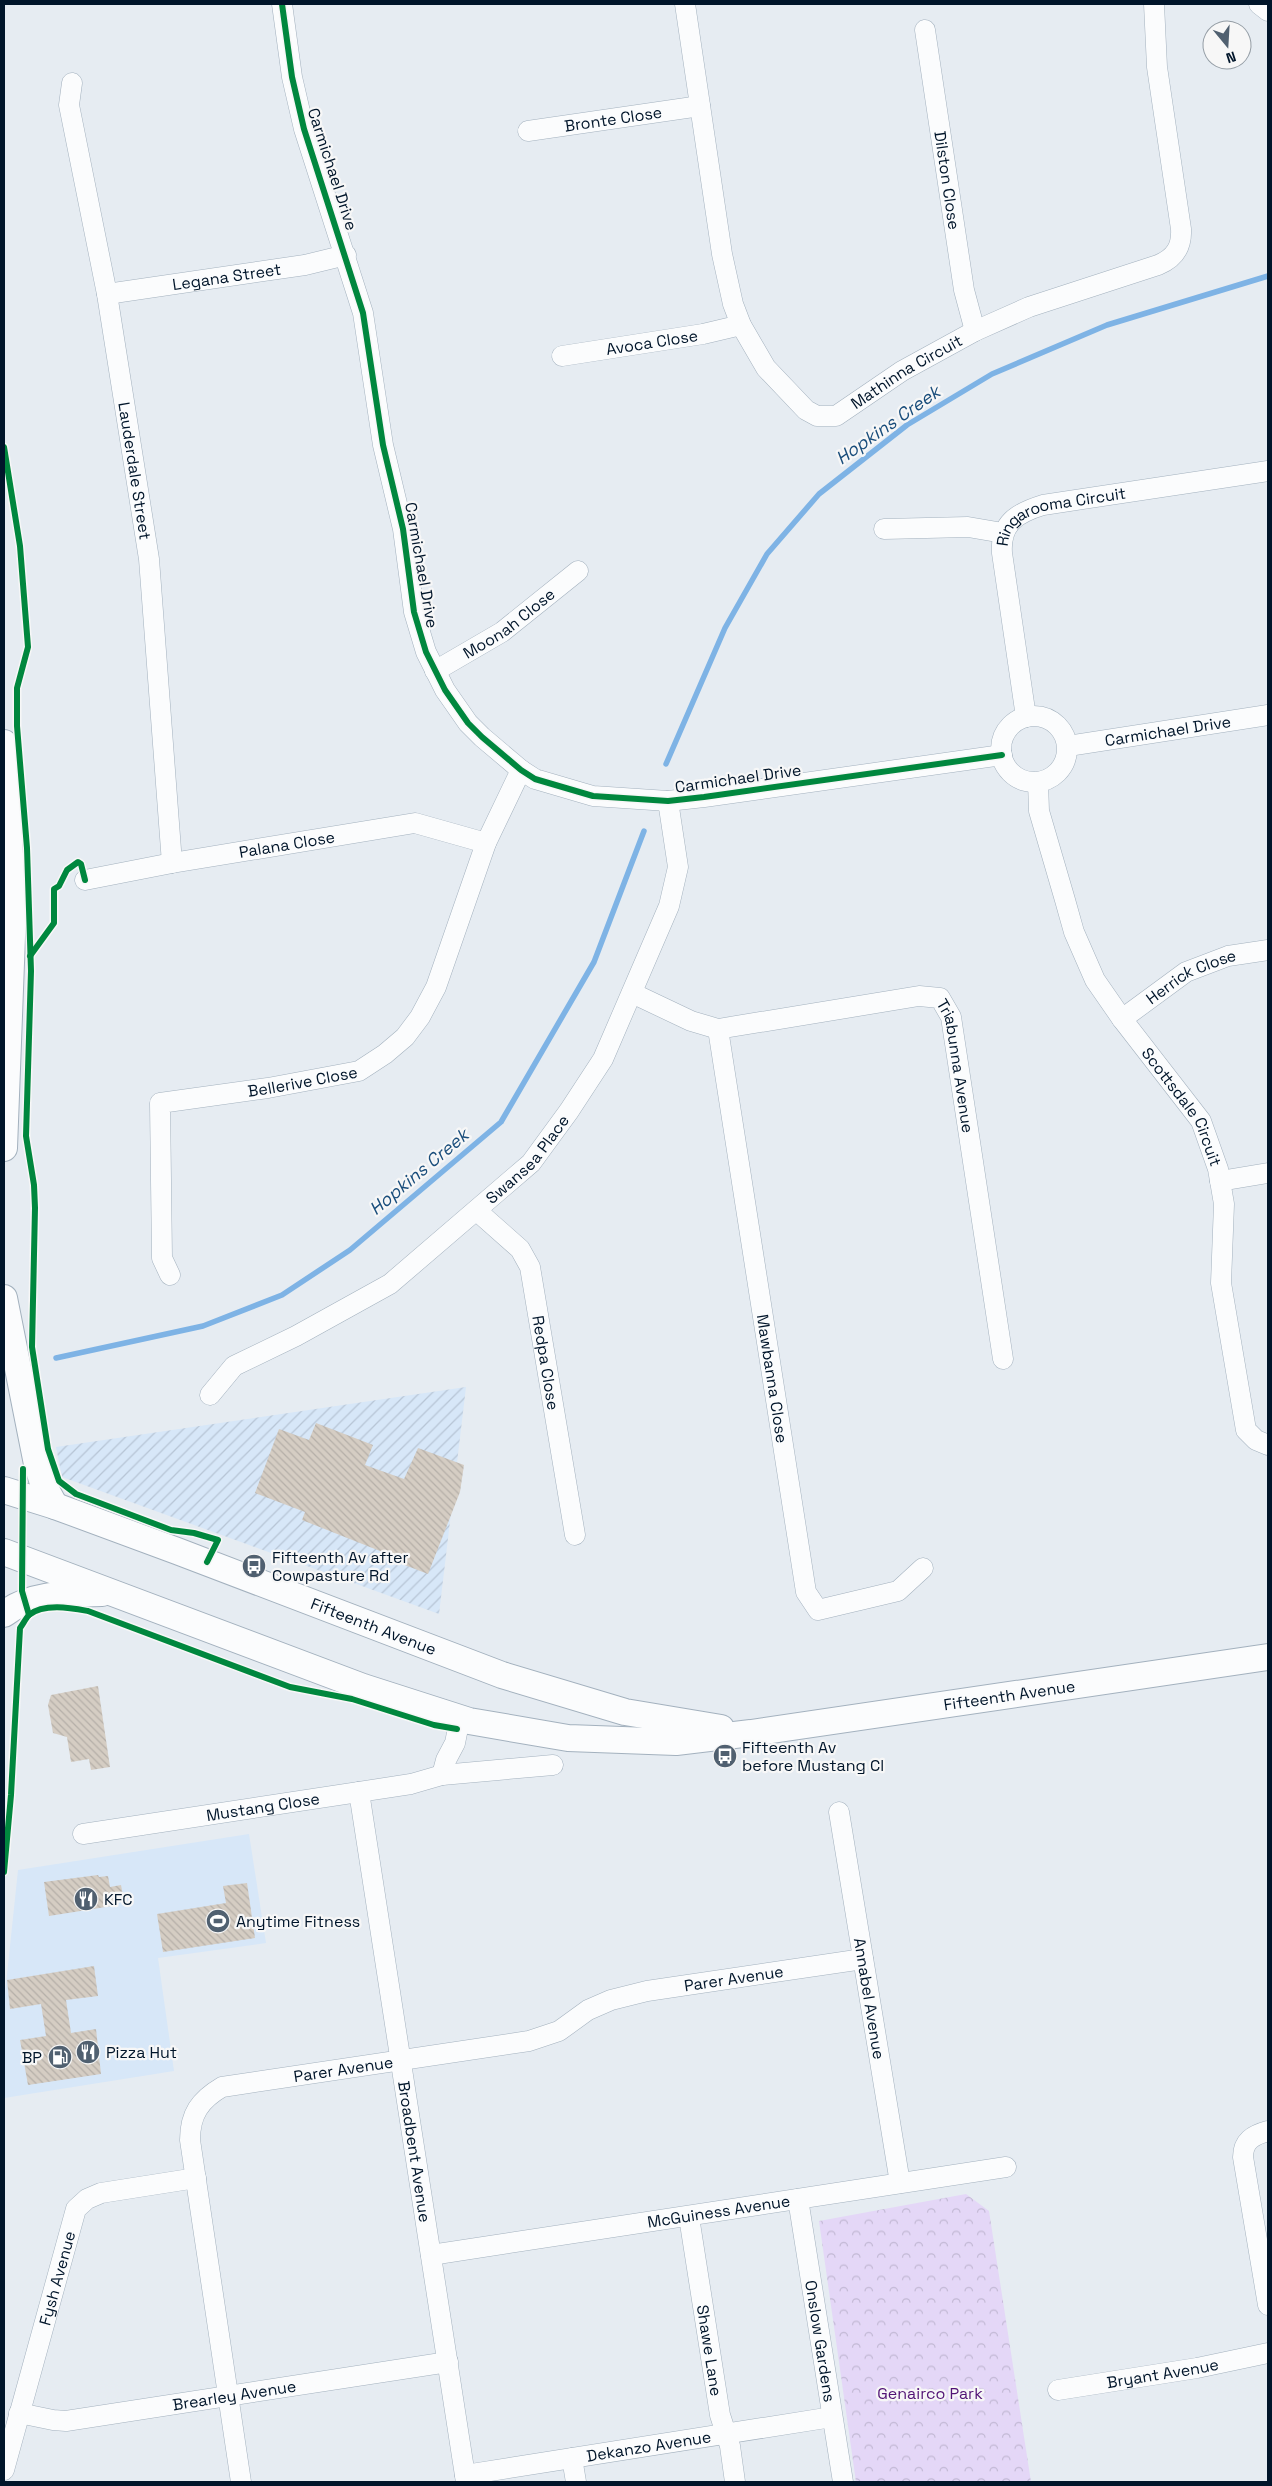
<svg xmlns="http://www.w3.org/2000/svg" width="1272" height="2486" font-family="'Space Grotesk',sans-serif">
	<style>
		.built { fill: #d7e7f8 }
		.industrial { fill: url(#industrial-furrows) }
		.park { fill: url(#park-crowns) }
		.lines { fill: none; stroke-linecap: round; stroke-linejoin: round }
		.stream { stroke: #7eb3e5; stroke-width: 5.5 }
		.building { fill: url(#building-back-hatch) }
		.minor-casing { stroke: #a3b1be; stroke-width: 21 }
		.major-casing { stroke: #a3b1be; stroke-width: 28 }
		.minor { stroke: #fbfcfd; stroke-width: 20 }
		.major { stroke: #fbfcfd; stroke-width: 26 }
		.cycleway-casing { stroke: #f7f7f7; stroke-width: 9 }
		.cycleway { stroke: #00873e; stroke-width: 6 }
		.labels { text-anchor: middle; stroke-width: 4.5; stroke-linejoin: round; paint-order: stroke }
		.street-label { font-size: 16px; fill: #00152a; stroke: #f7f7f7 }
		.poi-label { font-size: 16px; fill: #00152a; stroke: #f7f7f7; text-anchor: start }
		.park-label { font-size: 16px; fill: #511375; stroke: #f7f7f7 }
		.water-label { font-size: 18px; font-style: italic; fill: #194d7b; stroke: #f7f7f7 }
	</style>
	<defs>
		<pattern id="industrial-furrows" width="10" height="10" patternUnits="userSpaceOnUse" patternTransform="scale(1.25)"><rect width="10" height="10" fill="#d7e7f8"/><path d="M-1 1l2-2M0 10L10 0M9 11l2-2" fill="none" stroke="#b7c5d5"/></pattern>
		<pattern id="park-crowns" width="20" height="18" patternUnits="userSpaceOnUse" patternTransform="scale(1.25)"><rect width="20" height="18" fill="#e4d7f7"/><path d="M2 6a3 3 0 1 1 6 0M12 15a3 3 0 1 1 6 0" fill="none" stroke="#c2b8d4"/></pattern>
		<pattern id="building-back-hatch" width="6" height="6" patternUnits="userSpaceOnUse" patternTransform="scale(1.25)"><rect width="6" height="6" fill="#d5cdc3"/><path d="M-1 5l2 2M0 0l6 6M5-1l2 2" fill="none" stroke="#b5afa8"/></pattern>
	</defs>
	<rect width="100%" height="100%" fill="#e6ecf2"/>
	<polygon class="built" points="249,1834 266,1943 158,1958 174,2071 4,2098 4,2003 18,1870"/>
	<polygon class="industrial" points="466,1387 439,1614 62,1477 56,1447"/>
	<polygon class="park" points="966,2194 989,2211 1031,2482 856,2482 819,2221"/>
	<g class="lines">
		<g class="stream">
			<polyline points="666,764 725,628 767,554 819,494 907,425 992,374 1107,325 1268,276"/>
			<polyline points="56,1358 203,1326 282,1295 350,1250 501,1122 594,962 644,831"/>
		</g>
	</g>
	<g class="building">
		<polygon points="316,1423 373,1445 365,1465 404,1479 418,1448 464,1465 460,1492 428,1574 384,1557 385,1553 302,1520 305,1512 255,1493 279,1429 309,1440"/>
		<polygon points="98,1686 110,1767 91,1770 89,1759 71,1762 67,1737 53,1733 48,1705 51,1695"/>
		<polygon points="98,1875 99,1877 108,1876 110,1887 121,1885 124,1901 112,1903 112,1906 49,1916 44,1882"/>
		<polygon points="247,1883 255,1938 163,1952 157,1914 226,1903 223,1886"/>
		<polygon points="94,1966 98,1996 66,2000 71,2033 96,2029 101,2074 28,2085 20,2040 46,2036 41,2004 10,2009 7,1980"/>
	</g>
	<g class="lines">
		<g class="minor-casing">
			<g id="minor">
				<polyline points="282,4 292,77 304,129 363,313 383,445 403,529 414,612 426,652 445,690 468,723 482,737 521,770 535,779 593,796 668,801 704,797 1002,755"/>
				<path id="s1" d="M685,4L722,254L733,304L741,325L766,368L806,410L817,416H836L902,371L975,331L1029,307L1158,265C1175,258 1182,247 1181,229L1157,67L1154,4"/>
				<polyline points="1259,4 1268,11"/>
				<path id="s2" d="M925,30L964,290L975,331"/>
				<path id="s3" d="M72,83L69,105L107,294L149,559L172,863"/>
				<path id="s4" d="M528,131L700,106"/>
				<path id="s5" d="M107,294L305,265L346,255"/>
				<path id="s6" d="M562,356L703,334L741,325"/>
				<polyline points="884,529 968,527 1003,533"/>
				<path id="s7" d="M435,671L502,632L578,571"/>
				<circle cx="1034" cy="749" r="33"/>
				<path id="s8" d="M1026,717L1002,553C1000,523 1017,513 1043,505L1268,471"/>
				<path id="s9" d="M1068,746L1268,715"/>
				<path id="s10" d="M1038,782L1039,811L1065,900L1074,932L1095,980L1122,1019L1201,1121L1218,1169L1224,1204L1221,1283L1246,1430L1256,1440L1268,1445"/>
				<path id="s11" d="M85,880L172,863L415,823L486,843"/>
				<path id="s12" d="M632,993L691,1021L718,1029L919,996L940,998L951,1017L1003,1359"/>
				<path id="s13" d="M1122,1019L1186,972L1228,956L1268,950"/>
				<path id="s14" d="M718,1029L806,1592L818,1610L898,1591L923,1568"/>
				<polyline points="1220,1181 1268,1173"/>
				<path id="s15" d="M477,1211L520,1249L530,1267L575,1535"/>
				<path id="s16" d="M170,1275L162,1258L160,1103L268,1088L359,1071L385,1054L405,1037L420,1017L436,987L486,843L521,770"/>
				<path id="s17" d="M210,1395L234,1366L296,1336L390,1284L531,1163L569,1111L603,1059L669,906L678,867L668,801"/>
				<polyline points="442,1775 446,1760 455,1743 460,1718"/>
				<path id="s18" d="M359,1792L466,2482"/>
				<path id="s19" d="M839,1812L900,2183"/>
				<path id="s20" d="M83,1834L411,1784L442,1775L553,1765"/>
				<path d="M1268,2131C1253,2135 1243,2141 1243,2157L1268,2305"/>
				<path id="s21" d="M798,2199L843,2482"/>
				<path id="s22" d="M689,2217L720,2415L730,2446L735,2482"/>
				<path id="s23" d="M431,2255L1006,2167"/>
				<path id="s24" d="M1058,2390L1197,2368L1268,2353"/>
				<path id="s25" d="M19,2413L53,2420L66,2421L448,2362"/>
				<polyline points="572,2458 576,2482"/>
				<path id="s26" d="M4,2470L76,2209L87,2199L101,2193L196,2178"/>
				<path id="s27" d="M465,2475L832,2417"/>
				<path id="s28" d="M241,2482L190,2140C190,2114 200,2100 222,2087L529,2041L559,2031L588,2010L611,2000L647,1991L863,1959"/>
			</g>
		</g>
		<g class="major-casing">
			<g id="major">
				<polyline points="4,743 13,910 4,1148"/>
				<polyline points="4,1298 37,1464 44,1486 55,1506"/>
				<path id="s29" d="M4,1490L55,1506L177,1551L502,1675L625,1712L721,1728"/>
				<path id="s30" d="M4,1552L363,1687L469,1721L568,1738L676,1742L751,1733L1268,1657"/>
				<path d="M4,1614C30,1593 70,1594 102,1593"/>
			</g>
		</g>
		<use href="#minor" class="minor"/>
		<use href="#major" class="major"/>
		<g class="cycleway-casing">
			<g id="cycleway">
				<polyline points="282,4 292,77 304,129 363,313 383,445 403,529 414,612 426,652 445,690 468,723 482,737 521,770 535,779 593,796 668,801 704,797 1002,755"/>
				<polyline points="4,447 20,546 28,647 17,688 17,726 27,848 31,971 26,1136 34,1185 35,1208 32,1347 48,1449 59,1481 76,1494 171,1530 194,1533 218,1540 207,1562"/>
				<polyline points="30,956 54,923 54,889 59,886 67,870 78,862 81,864 85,880"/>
				<polyline points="23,1469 22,1591 29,1615"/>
				<path d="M4,1872L11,1795L20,1628C23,1624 26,1618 29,1615C44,1603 71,1608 88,1611L290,1687L352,1699L434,1725L457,1729"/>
			</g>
		</g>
		<use href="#cycleway" class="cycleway"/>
	</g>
	<defs>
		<g id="bus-disc" transform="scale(1.25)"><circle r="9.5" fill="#506070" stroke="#f7f7f7"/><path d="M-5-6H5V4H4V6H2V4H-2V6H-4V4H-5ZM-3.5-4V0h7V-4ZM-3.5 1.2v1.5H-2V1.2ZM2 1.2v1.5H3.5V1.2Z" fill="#fff"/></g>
		<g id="restaurant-disc" transform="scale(1.25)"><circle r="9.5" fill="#506070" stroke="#f7f7f7"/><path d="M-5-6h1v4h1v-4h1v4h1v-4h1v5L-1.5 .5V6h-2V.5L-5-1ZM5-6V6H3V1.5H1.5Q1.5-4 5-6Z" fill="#fff"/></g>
		<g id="stadium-disc" transform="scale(1.25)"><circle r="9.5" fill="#506070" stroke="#f7f7f7"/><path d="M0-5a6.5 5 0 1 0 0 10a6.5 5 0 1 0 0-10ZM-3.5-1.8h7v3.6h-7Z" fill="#fff"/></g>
		<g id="fuel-disc" transform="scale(1.25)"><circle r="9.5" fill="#506070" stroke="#f7f7f7"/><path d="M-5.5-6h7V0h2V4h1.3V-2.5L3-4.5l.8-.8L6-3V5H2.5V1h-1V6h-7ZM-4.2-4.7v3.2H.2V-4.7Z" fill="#fff"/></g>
	</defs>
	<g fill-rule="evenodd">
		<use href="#bus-disc" x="254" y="1566"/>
		<use href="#bus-disc" x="725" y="1756"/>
		<use href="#restaurant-disc" x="86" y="1899"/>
		<use href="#stadium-disc" x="218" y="1921"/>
		<use href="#restaurant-disc" x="88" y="2052"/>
		<use href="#fuel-disc" x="60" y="2057"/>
	</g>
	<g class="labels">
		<g class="street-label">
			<text dy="6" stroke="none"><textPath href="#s4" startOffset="86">Bronte Close</textPath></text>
			<text transform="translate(333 169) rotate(72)" y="6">Carmichael Drive</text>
			<text dy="6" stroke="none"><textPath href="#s2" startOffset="152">Dilston Close</textPath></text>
			<text dy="6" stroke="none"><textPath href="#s5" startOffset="121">Legana Street</textPath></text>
			<text dy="6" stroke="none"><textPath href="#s6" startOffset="91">Avoca Close</textPath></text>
			<text dy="6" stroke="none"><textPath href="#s1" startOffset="549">Mathinna Circuit</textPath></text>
			<text dy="6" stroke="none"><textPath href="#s3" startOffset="394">Lauderdale Street</textPath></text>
			<text dy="6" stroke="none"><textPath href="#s8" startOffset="246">Ringarooma Circuit</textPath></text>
			<text transform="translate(422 565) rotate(80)" y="6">Carmichael Drive</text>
			<text dy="6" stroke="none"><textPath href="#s7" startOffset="88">Moonah Close</textPath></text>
			<text dy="6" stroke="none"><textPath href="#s9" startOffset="101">Carmichael Drive</textPath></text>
			<text transform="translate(738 778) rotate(-8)" y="6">Carmichael Drive</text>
			<text dy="6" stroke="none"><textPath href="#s11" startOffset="205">Palana Close</textPath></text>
			<text dy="6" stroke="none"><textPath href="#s13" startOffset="82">Herrick Close</textPath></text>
			<text dy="6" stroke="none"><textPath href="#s12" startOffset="389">Triabunna Avenue</textPath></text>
			<text dy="6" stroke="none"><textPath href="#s16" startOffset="318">Bellerive Close</textPath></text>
			<text dy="6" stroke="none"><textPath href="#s10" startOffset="362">Scottsdale Circuit</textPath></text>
			<text dy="6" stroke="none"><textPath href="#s17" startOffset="400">Swansea Place</textPath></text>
			<text dy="6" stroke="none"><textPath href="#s15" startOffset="175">Redpa Close</textPath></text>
			<text dy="6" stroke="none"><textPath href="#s14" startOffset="354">Mawbanna Close</textPath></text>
			<text dy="6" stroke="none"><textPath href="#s29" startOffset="394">Fifteenth Avenue</textPath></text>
			<text dy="6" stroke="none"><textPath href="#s30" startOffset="1040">Fifteenth Avenue</textPath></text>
			<text dy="6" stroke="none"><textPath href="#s20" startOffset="182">Mustang Close</textPath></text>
			<text dy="6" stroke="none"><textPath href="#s28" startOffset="939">Parer Avenue</textPath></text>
			<text dy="6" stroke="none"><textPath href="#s19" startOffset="189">Annabel Avenue</textPath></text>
			<text dy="6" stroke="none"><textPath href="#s28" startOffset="534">Parer Avenue</textPath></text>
			<text dy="6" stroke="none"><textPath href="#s18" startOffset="364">Broadbent Avenue</textPath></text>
			<text dy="6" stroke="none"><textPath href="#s23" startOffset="291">McGuiness Avenue</textPath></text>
			<text dy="6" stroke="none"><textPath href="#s26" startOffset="199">Fysh Avenue</textPath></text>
			<text dy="6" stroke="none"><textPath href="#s21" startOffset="144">Onslow Gardens</textPath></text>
			<text dy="6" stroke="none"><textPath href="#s22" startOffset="135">Shawe Lane</textPath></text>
			<text dy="6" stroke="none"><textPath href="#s24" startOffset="106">Bryant Avenue</textPath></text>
			<text dy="6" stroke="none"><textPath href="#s25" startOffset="218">Brearley Avenue</textPath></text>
			<text dy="6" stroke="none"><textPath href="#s27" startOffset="186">Dekanzo Avenue</textPath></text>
		</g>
		<g class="poi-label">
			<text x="272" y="1563">Fifteenth Av after<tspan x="272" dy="18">Cowpasture Rd</tspan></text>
			<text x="742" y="1753">Fifteenth Av<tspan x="742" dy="18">before Mustang Cl</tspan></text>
			<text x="104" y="1905">KFC</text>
			<text x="236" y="1927">Anytime Fitness</text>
			<text x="106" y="2058">Pizza Hut</text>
			<text x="42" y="2063" text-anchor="end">BP</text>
		</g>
		<g class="park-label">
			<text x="930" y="2399">Genairco Park</text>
		</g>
		<g class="water-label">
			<text transform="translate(888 425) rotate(-35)" y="6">Hopkins Creek</text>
			<text transform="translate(419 1172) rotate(-40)" y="6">Hopkins Creek</text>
		</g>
	</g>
	<rect width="1272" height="2486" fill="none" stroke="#00152a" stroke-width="10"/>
	<g transform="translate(1227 45) rotate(162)"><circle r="24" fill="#f7f7f7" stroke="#949da5"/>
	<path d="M0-4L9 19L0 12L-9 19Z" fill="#506070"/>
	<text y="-8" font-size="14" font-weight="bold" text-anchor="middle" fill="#00152a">N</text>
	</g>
</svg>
